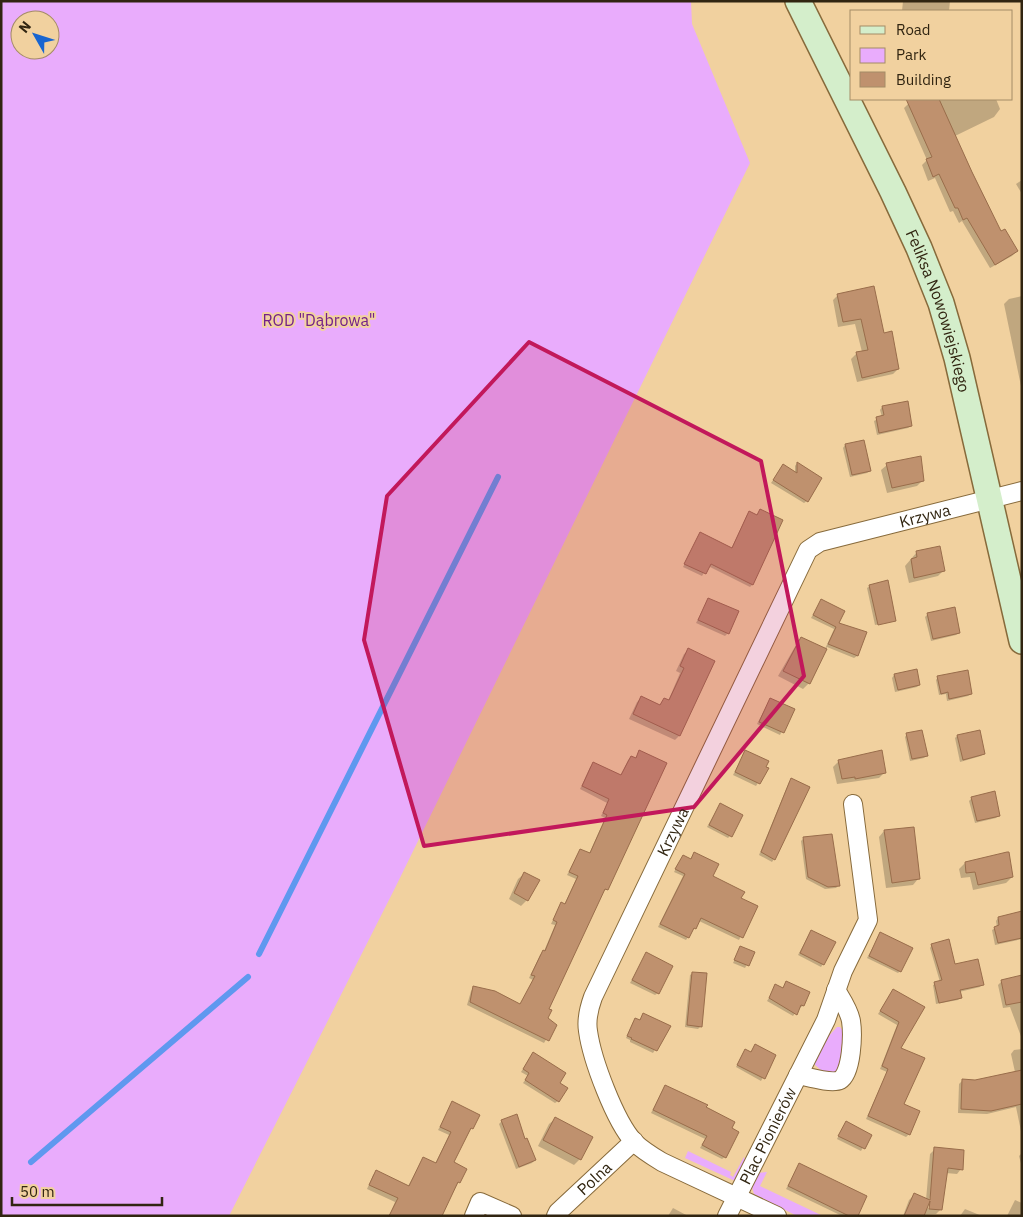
<svg xmlns="http://www.w3.org/2000/svg" width="1023" height="1217" font-family="'IBM Plex Sans',sans-serif">
	<style>
		.green { fill: #e9acfc; fill-rule: evenodd }
		.shadow { fill: #0003; fill-rule: evenodd }
		.lines { fill: none; stroke-linecap: round; stroke-linejoin: round }
		.stream { stroke: #5f98ef; stroke-width: 6 }
		.building { fill: #bf916e; stroke: #996d4b }
		.street-casing { stroke: #876a3b; stroke-width: 20 }
		.secondary-casing { stroke: #876a3b; stroke-width: 28 }
		.street { stroke: #fff; stroke-width: 18 }
		.secondary { stroke: #d4eecb; stroke-width: 25 }
		.marked { fill: #c2185b; fill-opacity: 0.2; stroke: #c2185b; stroke-width: 4; stroke-linejoin: round }
		.labels { text-anchor: middle; stroke-width: 4; stroke-linejoin: round; paint-order: stroke }
		.street-label { font-size: 16px; fill: #312511; stroke: #f1d19f }
		.park-label { font-size: 16px; fill: #732088; stroke: #f1d19f }
	</style>
	<rect width="100%" height="100%" fill="#f1d19f"/>
	<g class="green">
		<path d="M1,1H691L692,24L750,163L395,888L229,1216H1ZM20,20H50V50H20Z"/>
		<polygon points="837,1027 840,1027 843,1031 840,1066 835,1072 823,1072 814,1064 827,1038"/>
		<polygon points="688,1151 731,1172 730,1175 733,1177 744,1157 746,1162 735,1181 685,1158"/>
		<polygon points="767,1172 760,1186 823,1216 797,1216 754,1194 752,1187 758,1173"/>
	</g>
	<g class="shadow">
		<polygon points="903,1 950,1 949,11 902,11"/>
		<polygon points="907,99 996,99 1000,109 994,117 955,136 1001,233 1017,251 1012,256 990,268 962,221 959,223 953,211 950,212 935,178 928,181 922,165 927,160 904,108 909,103"/>
		<polygon points="1022,180 1022,194 1016,184"/>
		<polygon points="838,295 883,335 891,333 898,369 893,374 857,382 851,359 857,353 862,352 855,324 838,327 833,300"/>
		<polygon points="1022,296 1022,386 1021,386 1004,304 1009,299"/>
		<polygon points="882,407 911,426 908,428 877,435 874,421 882,417 880,410"/>
		<polygon points="845,445 870,471 867,473 850,477 843,448"/>
		<polygon points="797,463 807,501 804,503 771,483 783,466 795,473 795,466"/>
		<polygon points="887,465 923,480 917,486 887,493 881,470"/>
		<polygon points="760,511 752,585 750,587 708,566 702,576 683,567 700,534 731,549 747,515 749,513 756,516"/>
		<polygon points="917,552 944,570 938,576 909,583 905,566"/>
		<polygon points="870,586 895,621 894,622 894,621 875,625 867,588"/>
		<polygon points="708,599 728,633 725,636 696,623"/>
		<polygon points="821,600 837,623 865,633 857,656 854,658 827,647 809,683 803,689 778,676 796,645 802,639 825,649 834,629 811,618"/>
		<polygon points="928,614 959,633 956,635 931,641 925,617"/>
		<polygon points="689,650 714,662 679,736 675,740 629,719 637,702 642,697 659,706 664,699 668,701 680,673 676,671 684,654"/>
		<polygon points="894,675 919,685 917,687 895,692 892,678"/>
		<polygon points="938,677 971,694 968,696 947,701 946,694 939,695 936,680"/>
		<polygon points="770,699 793,710 780,735 757,724"/>
		<polygon points="907,734 926,756 924,758 910,761 905,737"/>
		<polygon points="957,736 984,753 981,756 960,762 955,738"/>
		<polygon points="640,752 607,889 602,892 548,1010 546,1018 555,1025 544,1043 467,1005 471,991 474,987 520,1005 533,980 529,978 540,955 544,951 555,925 551,924 559,907 562,904 564,905 576,879 567,875 578,854 589,854 605,818 601,816 607,803 580,789 590,767 593,764 620,776 628,760 631,757 635,759"/>
		<polygon points="745,752 767,768 756,786 733,775"/>
		<polygon points="839,761 885,772 879,778 837,784 833,767"/>
		<polygon points="791,780 774,859 772,862 759,855 789,782"/>
		<polygon points="972,798 999,815 996,818 975,823 969,801"/>
		<polygon points="720,804 730,836 728,838 707,827"/>
		<polygon points="884,831 918,879 913,885 886,888 879,837"/>
		<polygon points="804,838 838,886 836,888 825,889 806,879 801,841"/>
		<polygon points="683,856 690,860 692,856 711,877 740,899 756,906 739,940 699,921 686,940 658,927 683,876 674,872"/>
		<polygon points="965,863 1012,877 1006,883 973,890 970,877 961,878 959,869"/>
		<polygon points="524,874 527,900 521,906 509,899 518,879"/>
		<polygon points="1022,916 1022,939 995,945 992,930 997,927 996,921 998,918"/>
		<polygon points="811,931 823,964 821,967 798,955"/>
		<polygon points="880,934 900,971 898,973 867,958"/>
		<polygon points="932,945 954,966 982,984 980,987 959,992 960,998 958,1000 936,1004 933,985 940,982 930,948"/>
		<polygon points="741,947 753,953 745,968 733,963"/>
		<polygon points="646,954 658,993 655,995 630,983"/>
		<polygon points="693,973 701,1026 698,1029 685,1027 690,975"/>
		<polygon points="1022,977 1022,1039 1010,1007 1003,1008 998,985 1002,981"/>
		<polygon points="787,982 803,1006 799,1008 793,1016 767,1001 776,986 782,989"/>
		<polygon points="893,990 923,1008 900,1049 902,1104 909,1134 906,1137 866,1119 887,1072 880,1069 897,1025 878,1014"/>
		<polygon points="643,1015 669,1027 653,1053 630,1042 630,1040 626,1038 633,1022 635,1020 639,1021"/>
		<polygon points="755,1045 775,1055 761,1081 736,1067 743,1053 745,1051 750,1053"/>
		<polygon points="1022,1049 1022,1136 1016,1107 987,1114 958,1113 959,1084 963,1080 975,1081 1015,1072 1011,1054 1014,1050"/>
		<polygon points="531,1056 558,1084 558,1101 555,1103 523,1083 528,1076 521,1072"/>
		<polygon points="665,1086 704,1107 730,1129 725,1157 722,1159 700,1148 705,1139 651,1113"/>
		<polygon points="453,1103 478,1116 452,1163 465,1170 441,1214 444,1216 389,1216 395,1202 367,1189 373,1175 376,1172 408,1186 423,1159 435,1164 449,1135 438,1130"/>
		<polygon points="555,1119 580,1159 574,1165 538,1146 549,1124"/>
		<polygon points="502,1121 524,1140 535,1160 532,1163 516,1169 499,1124"/>
		<polygon points="846,1122 870,1135 861,1151 837,1139"/>
		<path d="M935,1149L961,1169L957,1174L946,1173L941,1209L936,1214L903,1216L909,1200L914,1195L926,1200L930,1154ZM931,1195H932L930,1209L926,1208Z"/>
		<polygon points="1022,1153 1022,1167 1019,1156"/>
		<polygon points="799,1165 857,1216 842,1216 786,1189"/>
		<polygon points="1015,1200 1022,1203 1022,1216 1007,1216"/>
		<polygon points="673,1208 688,1216 668,1216"/>
		<polygon points="965,1209 982,1216 960,1216"/>
	</g>
	<g class="lines">
		<g class="stream">
			<polyline points="259,954 498,477"/>
			<polyline points="31,1162 248,977"/>
		</g>
	</g>
	<g class="building">
		<polygon points="906,99 939,99 972,172 1001,231 1005,229 1018,251 995,265 967,218 963,220 958,208 955,208 939,174 933,177 926,159 932,157"/>
		<polygon points="874,286 884,333 892,331 899,369 862,378 856,352 868,350 861,319 843,322 837,294"/>
		<polygon points="908,401 912,426 879,433 876,417 884,415 882,406"/>
		<polygon points="864,440 871,471 852,475 845,444"/>
		<polygon points="921,456 924,481 892,488 886,463"/>
		<polygon points="797,462 822,478 808,502 773,480 783,464 797,473"/>
		<polygon points="760,509 783,520 753,585 711,564 706,574 684,564 700,532 732,548 749,511 757,515"/>
		<polygon points="940,546 945,571 914,578 911,559 917,557 916,551"/>
		<polygon points="888,580 896,621 878,625 869,585"/>
		<polygon points="708,598 739,611 729,634 698,620"/>
		<polygon points="821,599 845,611 839,623 867,632 858,656 828,644 836,627 813,615"/>
		<polygon points="955,607 960,633 933,639 927,613"/>
		<polygon points="801,637 827,649 810,684 783,671"/>
		<polygon points="688,648 715,661 680,736 633,714 641,696 660,705 664,698 669,700 684,668 680,666"/>
		<polygon points="917,669 920,685 898,690 894,674"/>
		<polygon points="968,670 972,694 949,699 948,692 941,694 937,676"/>
		<polygon points="770,698 795,709 784,733 759,722"/>
		<polygon points="922,730 928,756 912,759 906,733"/>
		<polygon points="980,730 985,754 963,760 957,735"/>
		<polygon points="639,750 667,763 608,890 605,889 549,1009 552,1010 548,1018 557,1025 549,1041 470,1002 473,986 495,991 520,1004 535,976 531,975 543,950 545,951 557,922 553,920 561,902 565,904 578,876 569,872 580,849 590,853 607,815 603,813 609,799 582,786 593,762 621,775 631,756 636,758"/>
		<polygon points="745,750 769,761 766,767 769,768 760,784 735,772"/>
		<polygon points="882,750 886,773 855,779 855,777 842,779 838,760"/>
		<polygon points="791,778 810,787 775,860 761,852"/>
		<polygon points="995,791 1000,816 977,821 971,797"/>
		<polygon points="720,803 743,815 732,837 709,825"/>
		<polygon points="914,827 920,879 892,883 884,830"/>
		<polygon points="832,834 840,886 828,887 808,877 803,837"/>
		<polygon points="694,852 719,864 713,876 745,892 741,898 758,906 743,938 701,918 696,929 694,928 689,938 660,924 685,874 675,869 683,855 691,859"/>
		<polygon points="1007,852 1009,852 1013,877 978,885 975,872 966,873 965,862"/>
		<polygon points="524,872 540,880 528,901 514,893"/>
		<polygon points="1022,911 1022,938 998,943 994,927 999,925 998,917"/>
		<polygon points="811,930 836,942 824,965 800,953"/>
		<polygon points="880,932 913,948 901,972 869,956"/>
		<polygon points="949,939 955,964 978,959 984,985 960,990 962,998 939,1003 934,982 942,980 931,944"/>
		<polygon points="740,946 755,952 749,966 734,960"/>
		<polygon points="646,952 673,966 659,994 632,980"/>
		<polygon points="692,972 707,973 702,1027 687,1025"/>
		<polygon points="1022,975 1022,1002 1006,1005 1001,980"/>
		<polygon points="786,981 810,992 804,1006 801,1005 797,1015 769,998 775,984 783,988"/>
		<polygon points="893,989 925,1007 901,1048 925,1058 904,1104 920,1111 910,1135 868,1116 888,1069 882,1066 899,1022 880,1011"/>
		<polygon points="643,1013 671,1026 657,1051 631,1039 632,1038 627,1036 635,1018 640,1020"/>
		<polygon points="755,1044 776,1055 765,1079 737,1065 745,1049 751,1052"/>
		<polygon points="533,1052 566,1073 560,1083 568,1088 559,1102 525,1080 529,1073 523,1069"/>
		<polygon points="1022,1070 1022,1104 991,1111 961,1109 962,1079 975,1080"/>
		<polygon points="665,1085 708,1105 706,1107 735,1122 732,1128 739,1132 726,1158 702,1145 707,1136 653,1110"/>
		<polygon points="452,1101 480,1115 473,1129 471,1128 454,1162 467,1169 460,1183 458,1182 442,1216 389,1216 398,1198 369,1185 376,1170 409,1186 423,1157 436,1163 451,1132 440,1127"/>
		<polygon points="517,1114 525,1139 527,1138 536,1160 519,1167 501,1120"/>
		<polygon points="555,1117 593,1137 581,1160 543,1140"/>
		<polygon points="846,1121 872,1135 865,1149 838,1136"/>
		<polygon points="934,1147 964,1150 963,1170 948,1168 942,1210 929,1209 930,1201 924,1216 904,1216 914,1193 930,1200"/>
		<polygon points="799,1163 867,1196 858,1216 849,1216 788,1186"/>
	</g>
	<g class="lines">
		<g class="street-casing">
			<g id="street">
				<path d="M798,1075C808,1077 832,1084 840,1080C852,1073 853,1034 851,1021C849,1010 842,1000 836,990"/>
				<polyline points="474,1216 480,1202 512,1216"/>
				<path id="s1" d="M556,1216L558,1212L634,1141"/>
				<path id="s2" d="M727,1216L826,1020L843,971L868,920L853,804"/>
				<path id="s3" d="M777,1216L662,1162C652,1156 642,1150 634,1142C615,1121 592,1060 588,1031C586,1019 589,1008 593,997L808,550L820,542L1022,491"/>
			</g>
		</g>
		<g class="secondary-casing">
			<g id="secondary">
				<path id="s4" d="M798,1L893,192L919,248L941,303L957,358L1022,641"/>
			</g>
		</g>
		<use href="#street" class="street"/>
		<use href="#secondary" class="secondary"/>
	</g>
	<path class="marked" d="M529,342L761,461L804,676L694,807L424,846L364,640L387,496Z"/>
	<g class="labels">
		<g class="street-label">
			<text dy="6" stroke="none"><textPath href="#s4" startOffset="341">Feliksa Nowowiejskiego</textPath></text>
			<text dy="6" stroke="none"><textPath href="#s3" startOffset="936">Krzywa</textPath></text>
			<text dy="6" stroke="none"><textPath href="#s3" startOffset="501">Krzywa</textPath></text>
			<text dy="6" stroke="none"><textPath href="#s2" startOffset="90">Plac Pionierów</textPath></text>
			<text dy="6" stroke="none"><textPath href="#s1" startOffset="54">Polna</textPath></text>
		</g>
		<g class="park-label">
			<text x="319" y="326">ROD "Dąbrowa"</text>
		</g>
	</g>
	<rect width="1023" height="1217" fill="none" stroke="#312511" stroke-width="5"/>
	<rect x="850" y="10" width="162" height="90" fill="#f1d19f" stroke="#a48c66"/>
	<rect x="860" y="26" width="25" height="8" fill="#d4eecb" stroke="#a48c66"/>
	<text x="896" y="35" font-size="15" fill="#312511">Road</text>
	<rect x="860" y="48" width="25" height="15" fill="#e9acfc" stroke="#a48c66"/>
	<text x="896" y="60" font-size="15" fill="#312511">Park</text>
	<rect x="860" y="72" width="25" height="15" fill="#bf916e" stroke="#a48c66"/>
	<text x="896" y="85" font-size="15" fill="#312511">Building</text>
	<g transform="translate(35 35) rotate(309)"><circle r="24" fill="#f1d19f" stroke="#a48c66"/>
	<path d="M0-4L9 19L0 12L-9 19Z" fill="#1865d0"/>
	<text y="-8" font-size="14" font-weight="bold" text-anchor="middle" fill="#312511">N</text>
	</g>
	<path d="M12 1197v8h150v-8" fill="none" stroke="#312511" stroke-width="2.5"/>
	<text x="20" y="1197" font-size="15" fill="#312511" stroke="#f1d19f" stroke-width="4" paint-order="stroke">50 m</text>
</svg>
